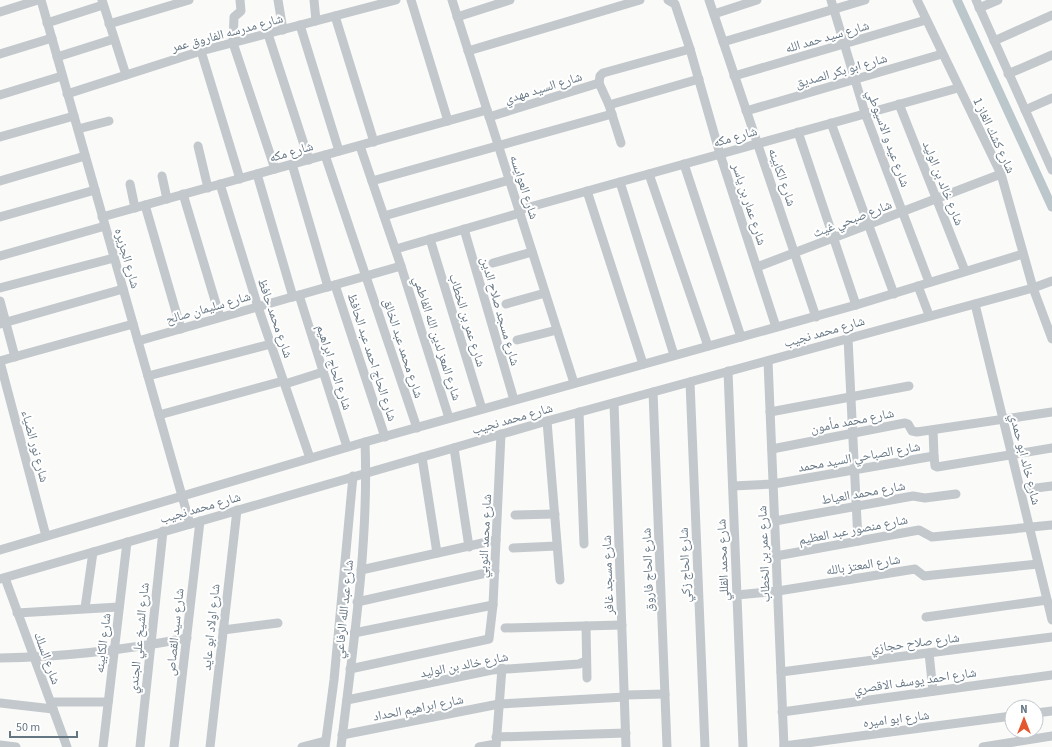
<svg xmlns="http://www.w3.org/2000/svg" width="1052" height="747" font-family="'Source Sans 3','Noto Naskh Arabic',sans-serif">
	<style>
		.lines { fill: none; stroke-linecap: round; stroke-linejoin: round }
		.canal { stroke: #bbc7cb; stroke-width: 9 }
		.minor { stroke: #c3c8cc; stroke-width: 9 }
		.labels { text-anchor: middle; stroke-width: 4; stroke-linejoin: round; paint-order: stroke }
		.street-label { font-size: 13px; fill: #657683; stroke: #fff }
	</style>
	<rect width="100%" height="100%" fill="#fafaf8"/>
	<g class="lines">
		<polyline class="canal" points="957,0 1052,207"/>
		<g class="minor">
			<polyline points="41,0 190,524"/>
			<polyline points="102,0 126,75"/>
			<polyline points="240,0 241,11 234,17 233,43 275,169"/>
			<polyline points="278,0 283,30"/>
			<polyline points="314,0 316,21"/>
			<polyline points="411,0 448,121"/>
			<polyline points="452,0 574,383"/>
			<polyline points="668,0 675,4 690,49 720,154 776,327"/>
			<polyline points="709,0 816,317"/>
			<polyline points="831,0 865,113 929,282"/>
			<polyline points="917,0 1001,174 1033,288 1052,339"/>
			<polyline points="976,0 1052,170"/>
			<polyline points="979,8 998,0"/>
			<polyline points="0,12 38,0"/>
			<polyline points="714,14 757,0"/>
			<polyline points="335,16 374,142"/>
			<polyline points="457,17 510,0"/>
			<polyline points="47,23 103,5"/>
			<polyline points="109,24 189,0"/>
			<polyline points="300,25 339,151"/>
			<polyline points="268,34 309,160"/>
			<polyline points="994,41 1052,15"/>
			<polyline points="723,42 865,0"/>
			<polyline points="201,51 240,179"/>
			<polyline points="468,51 640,0"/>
			<polyline points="0,54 52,38"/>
			<polyline points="57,57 114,39"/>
			<polyline points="1008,74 1052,55"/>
			<polyline points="734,76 926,20"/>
			<polyline points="599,83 609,105 621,143"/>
			<polyline points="67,94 201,51 396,0"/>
			<polyline points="0,95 62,76"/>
			<polyline points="899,104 965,271"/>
			<polyline points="609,105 699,79"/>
			<polyline points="1025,110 1052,98"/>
			<polyline points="746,111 942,54"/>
			<polyline points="489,117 599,83 600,76 603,73 690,49"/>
			<polyline points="831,123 894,294"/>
			<polyline points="78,129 109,121"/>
			<polyline points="798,132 856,305"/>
			<polyline points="0,137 74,116"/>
			<polyline points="198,146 208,188"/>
			<polyline points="360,146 401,266 449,418"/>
			<polyline points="325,155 417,428"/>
			<polyline points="292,164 328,287"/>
			<polyline points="684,164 741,337"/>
			<polyline points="257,174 293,297"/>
			<polyline points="649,174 708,346"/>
			<polyline points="162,176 167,199"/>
			<polyline points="0,181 85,156"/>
			<polyline points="372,181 612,114"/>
			<polyline points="620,182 674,355"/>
			<polyline points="130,184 135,208"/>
			<polyline points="220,184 258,307 310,458"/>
			<polyline points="587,191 643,364"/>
			<polyline points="183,194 220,317"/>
			<polyline points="145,205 181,329"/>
			<polyline points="519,210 958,88"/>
			<polyline points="384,216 509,180"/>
			<polyline points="0,217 95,190"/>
			<polyline points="102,217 487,110"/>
			<polyline points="464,229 514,400"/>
			<polyline points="430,239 482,409"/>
			<polyline points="396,249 520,213"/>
			<polyline points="0,256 105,226"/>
			<polyline points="493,263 532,252"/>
			<polyline points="757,267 1001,174"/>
			<polyline points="335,285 385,437"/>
			<polyline points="918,286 929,315"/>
			<polyline points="0,288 114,258"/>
			<polyline points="299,295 347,447"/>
			<polyline points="0,301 15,357"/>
			<polyline points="506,304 545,293"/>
			<polyline points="975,304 1052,620"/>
			<polyline points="0,324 123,289"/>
			<polyline points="848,338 858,541"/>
			<polyline points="517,340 557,330"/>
			<polyline points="138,341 401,266"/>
			<polyline points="0,361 133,324"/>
			<polyline points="768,361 784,747"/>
			<polyline points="0,362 46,536"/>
			<polyline points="728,371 743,747"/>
			<polyline points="148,376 271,344"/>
			<polyline points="690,382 705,747"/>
			<polyline points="285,384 323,372"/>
			<polyline points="653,392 667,747"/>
			<polyline points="614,403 626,747"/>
			<polyline points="579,412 584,544"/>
			<polyline points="770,412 909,386"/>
			<polyline points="159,415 283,381"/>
			<polyline points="547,421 560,580"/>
			<polyline points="933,430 934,456"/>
			<polyline points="454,448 469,547"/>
			<polyline points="772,449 905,423 908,424 912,431 917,432 1052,412"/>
			<polyline points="422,457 437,553"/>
			<polyline points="733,486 773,484 934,456 935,466 937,467 1052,448"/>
			<polyline points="1021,490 1052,486"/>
			<polyline points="515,515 555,514"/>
			<polyline points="775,521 913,496 925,498 956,494"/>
			<polyline points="513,548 557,546"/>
			<polyline points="0,550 365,442 856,305 1023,254"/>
			<polyline points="776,556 919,530 932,537 1052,525"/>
			<polyline points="361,570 496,540"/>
			<polyline points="5,578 67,747"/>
			<polyline points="0,579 547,421 1033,288 1052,281"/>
			<polyline points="737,595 778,591 915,569 924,576 1038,564"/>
			<polyline points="357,602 495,571"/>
			<polyline points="85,608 93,552"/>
			<polyline points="17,613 119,607"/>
			<polyline points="926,617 1047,600"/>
			<polyline points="586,626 587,678"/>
			<polyline points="505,628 622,625"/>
			<polyline points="223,630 278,623"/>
			<polyline points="354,633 493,605"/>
			<polyline points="929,653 933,691"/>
			<path d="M0,658C63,657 125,650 187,638"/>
			<polyline points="350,669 489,639 493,605 501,434"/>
			<polyline points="781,672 1052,637"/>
			<polyline points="625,695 665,694"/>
			<polyline points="347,700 492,670 579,664 586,661"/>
			<polyline points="51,702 108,702"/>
			<polyline points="0,703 53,709"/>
			<polyline points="782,712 1052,675"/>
			<polyline points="1036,713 1052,711"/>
			<polyline points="342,735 499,704 625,697"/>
			<polyline points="496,737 626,733"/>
			<polyline points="0,745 16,747"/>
			<polyline points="784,746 1012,716"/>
			<polyline points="103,747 127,542"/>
			<polyline points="140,747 163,531"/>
			<polyline points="174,747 200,521"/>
			<polyline points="210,747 237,510"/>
			<polyline points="302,747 325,741"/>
			<polyline points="325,747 334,680 353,476"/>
			<path d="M341,747C353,646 369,543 365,442"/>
			<polyline points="479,747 496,744"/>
			<polyline points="496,747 502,668"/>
			<polyline points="983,747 1052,736"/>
		</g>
	</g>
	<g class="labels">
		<g class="street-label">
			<text transform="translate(227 32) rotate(-15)" y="5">شارع مدرسه الفاروق عمر</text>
			<text transform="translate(827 36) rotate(-16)" y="5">شارع سيد حمد الله</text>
			<text transform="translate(841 70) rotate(-16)" y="5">شارع ابو بكر الصديق</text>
			<text transform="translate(543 87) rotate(-17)" y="5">شارع السيد مهدي</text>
			<text transform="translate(995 135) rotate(65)" y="5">شارع كشك الغاز 1</text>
			<text transform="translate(735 136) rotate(-16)" y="5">شارع مكه</text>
			<text transform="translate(889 138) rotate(70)" y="5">شارع عيد و الاسيوطي</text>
			<text transform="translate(291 151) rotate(-16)" y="5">شارع مكه</text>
			<text transform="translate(783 177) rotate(71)" y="5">شارع الكابينه</text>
			<text transform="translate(944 183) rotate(68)" y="5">شارع خالد بن الوليد</text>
			<text transform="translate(525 187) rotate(72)" y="5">شارع العوايسه</text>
			<text transform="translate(750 204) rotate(72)" y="5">شارع عمار بن ياسر</text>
			<text transform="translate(852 218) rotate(-21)" y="5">شارع صبحي غيث</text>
			<text transform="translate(128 258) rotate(74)" y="5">شارع الجزيره</text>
			<text transform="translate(208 307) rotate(-16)" y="5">شارع سليمان صالح</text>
			<text transform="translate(501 311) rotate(74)" y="5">شارع مسجد صلاح الدين</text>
			<text transform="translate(276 318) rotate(71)" y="5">شارع محمد حافظ</text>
			<text transform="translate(468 320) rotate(73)" y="5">شارع عمر بن الخطاب</text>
			<text transform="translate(824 331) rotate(-16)" y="5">شارع محمد نجيب</text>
			<text transform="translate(438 338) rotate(72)" y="5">شارع المعز لدين الله الفاطمي</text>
			<text transform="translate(404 348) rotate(72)" y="5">شارع محمد عبد الخالق</text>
			<text transform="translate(373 357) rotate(72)" y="5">شارع الحاج احمد عبد الحافظ</text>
			<text transform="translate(335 367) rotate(72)" y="5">شارع الحاج ابراهيم</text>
			<text transform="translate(512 418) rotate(-16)" y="5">شارع محمد نجيب</text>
			<text transform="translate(852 420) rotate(-11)" y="5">شارع محمد مأمون</text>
			<text transform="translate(36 446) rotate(75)" y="5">شارع نور الضياء</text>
			<text transform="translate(859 456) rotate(-10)" y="5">شارع الصباحي السيد محمد</text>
			<text transform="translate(1026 459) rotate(76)" y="5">شارع خالد ابو حمدي</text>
			<text transform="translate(863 492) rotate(-10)" y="5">شارع محمد العياط</text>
			<text transform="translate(200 507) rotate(-16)" y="5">شارع محمد نجيب</text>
			<text transform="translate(853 529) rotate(-11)" y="5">شارع منصور عبد العظيم</text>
			<text transform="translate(484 536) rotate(-87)" y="5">شارع محمد النوبي</text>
			<text transform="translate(763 554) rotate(-92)" y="5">شارع عمر بن الخطاب</text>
			<text transform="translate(722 560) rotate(-92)" y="5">شارع محمد القللي</text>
			<text transform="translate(863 564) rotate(-9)" y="5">شارع المعتز بالله</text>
			<text transform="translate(684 565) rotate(-92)" y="5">شارع الحاج زكي</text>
			<text transform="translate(647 570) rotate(-92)" y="5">شارع الحاج فاروق</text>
			<text transform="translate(607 575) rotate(-92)" y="5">شارع مسجد غافر</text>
			<text transform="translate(343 609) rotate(-84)" y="5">شارع عبد الله الرفاعي</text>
			<text transform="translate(210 627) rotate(-84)" y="5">شارع اولاد ابو عايد</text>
			<text transform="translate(174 632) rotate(-84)" y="5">شارع سيد القصاص</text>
			<text transform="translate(138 638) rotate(-84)" y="5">شارع الشيخ علي الجندي</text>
			<text transform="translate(915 642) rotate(-7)" y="5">شارع صلاح حجازي</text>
			<text transform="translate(102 643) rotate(-83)" y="5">شارع الكابينه</text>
			<text transform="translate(48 658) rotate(70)" y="5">شارع السلك</text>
			<text transform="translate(464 664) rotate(-11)" y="5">شارع خالد بن الوليد</text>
			<text transform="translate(915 680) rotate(-8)" y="5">شارع احمد يوسف الاقصري</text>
			<text transform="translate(418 707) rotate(-11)" y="5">شارع ابراهيم الحداد</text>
			<text transform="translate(896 718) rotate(-7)" y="5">شارع ابو اميره</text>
		</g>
	</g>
	<g transform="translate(1024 719)"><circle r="19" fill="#ffffff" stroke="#c1c8cd"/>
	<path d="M0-3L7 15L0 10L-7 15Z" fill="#e4572e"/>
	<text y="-6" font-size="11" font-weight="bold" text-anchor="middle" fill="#657683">N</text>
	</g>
	<path d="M10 731v6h67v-6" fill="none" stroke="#657683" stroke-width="2"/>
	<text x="16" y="731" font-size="12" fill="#657683" stroke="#ffffff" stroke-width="3" paint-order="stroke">50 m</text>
</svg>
